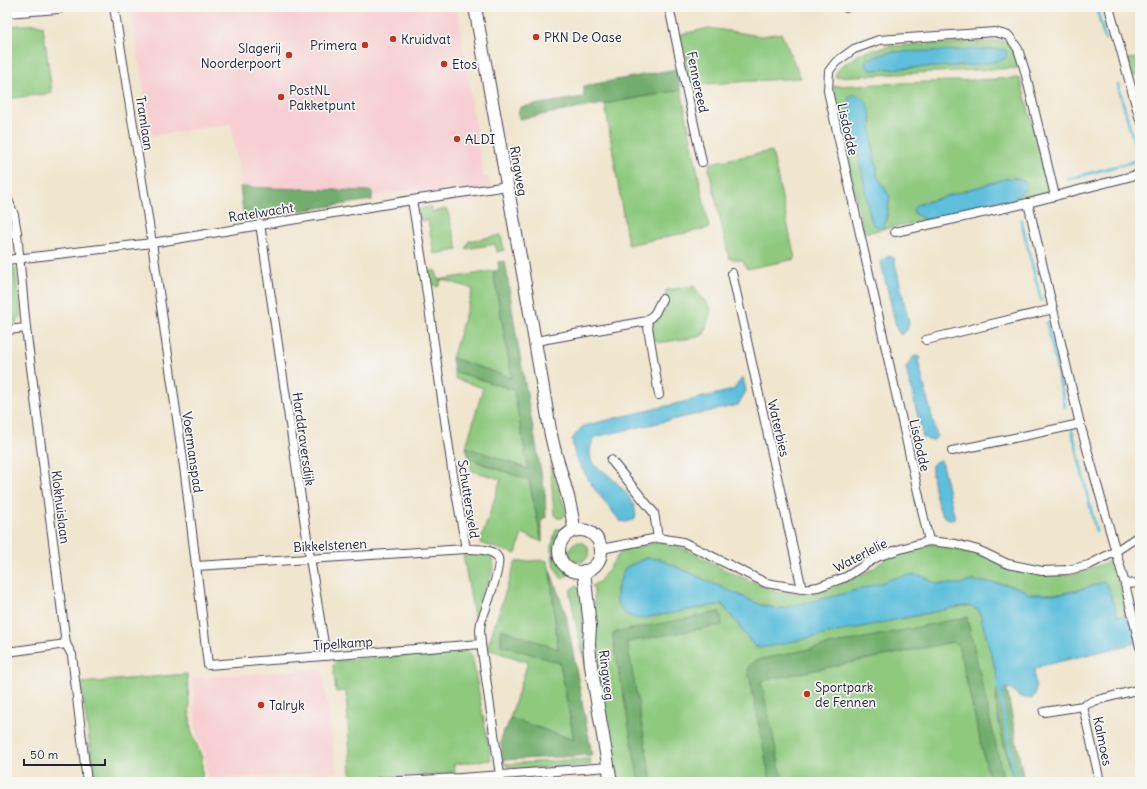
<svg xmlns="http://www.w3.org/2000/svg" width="1147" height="789" font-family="Delius,sans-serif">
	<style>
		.built { fill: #f7cfd2 }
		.green { fill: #8ec97e; stroke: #58765c; fill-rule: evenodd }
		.forest { fill: #72ad6d; stroke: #4a6854 }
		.water { fill: #5dbfdb; stroke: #40708b }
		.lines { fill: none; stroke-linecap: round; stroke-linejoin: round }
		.stream { stroke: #5dbfdb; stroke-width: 3 }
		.street-casing { stroke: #413f51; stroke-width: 10 }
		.secondary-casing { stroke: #413f51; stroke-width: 14 }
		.street { stroke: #fff; stroke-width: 8 }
		.secondary { stroke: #fff; stroke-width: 12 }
		.poi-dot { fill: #c8321e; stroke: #f6f6f2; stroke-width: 1.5 }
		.labels { text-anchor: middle; stroke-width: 3.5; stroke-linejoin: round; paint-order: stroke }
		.poi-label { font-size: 13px; fill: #22223b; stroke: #f6f6f2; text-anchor: start }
		.street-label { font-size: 13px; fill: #22223b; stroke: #f6f6f2 }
	</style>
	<rect width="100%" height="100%" fill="#f6f6f2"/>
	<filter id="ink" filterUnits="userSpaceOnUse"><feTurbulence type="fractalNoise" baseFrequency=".025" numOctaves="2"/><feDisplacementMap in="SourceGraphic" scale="8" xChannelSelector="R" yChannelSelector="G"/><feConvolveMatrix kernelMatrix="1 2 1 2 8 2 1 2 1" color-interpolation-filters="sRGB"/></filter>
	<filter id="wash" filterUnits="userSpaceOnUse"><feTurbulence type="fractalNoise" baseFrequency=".012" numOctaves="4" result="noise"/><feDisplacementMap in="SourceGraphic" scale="16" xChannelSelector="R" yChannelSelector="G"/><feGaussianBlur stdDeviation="0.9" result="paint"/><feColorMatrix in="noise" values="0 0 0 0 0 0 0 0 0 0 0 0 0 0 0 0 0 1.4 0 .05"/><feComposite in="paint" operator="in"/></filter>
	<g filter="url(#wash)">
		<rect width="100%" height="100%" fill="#f0e5cd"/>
		<g class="built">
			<polygon points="170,7 457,7 483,177 489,177 493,195 420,207 416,189 246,216 231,124 152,136 131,13"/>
			<polygon points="322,669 337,773 208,779 205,757 196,731 192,678"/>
		</g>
		<g class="green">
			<polygon points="37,24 43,26 52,93 7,99 7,26"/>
			<polygon points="709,28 761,36 781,33 801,78 690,85 678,35"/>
			<path d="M1002,41L1009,43L1013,48L1018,68L835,77L837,71L843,65L861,53L889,46ZM890,52H897L977,65L884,69L879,56Z"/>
			<polygon points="1140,58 1140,75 1133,76 1127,59"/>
			<path d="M1020,78L1048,182L1047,193L1009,202L1013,200L1026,189L1025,182L1016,178L1005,179L917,205L913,210L915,214L923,218L932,219L864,233L835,111L834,86ZM871,117V134L874,149V159L877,166V176L890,197L886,222L878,227L872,223L869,211Z"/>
			<polygon points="681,90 709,228 628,245 605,104"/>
			<polygon points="772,151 795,259 747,269 743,261 729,258 709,170 710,163"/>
			<polygon points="431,207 432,212 447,209 458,250 434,254 428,220 420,221 418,209"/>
			<polygon points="501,235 504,250 497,252 495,244 466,249 469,241"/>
			<path d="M12,266L15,268L21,317C17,323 14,324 7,325V267Z"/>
			<path d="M436,270L438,280L493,271L512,378L452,358L473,289L442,279L438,287C430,284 429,280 428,272Z"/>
			<polygon points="694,286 711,309 704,334 698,337 658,343 653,337 653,321 664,304 666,290"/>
			<polygon points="454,371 514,390 528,469 466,447 483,388 456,379"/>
			<polygon points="469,459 529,480 542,542 522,533 516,554 480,543 501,479 472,471"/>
			<path d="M550,463L566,512C565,517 562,519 557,518L554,513Z"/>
			<path d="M556,529L566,530C552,543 554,563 571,573L562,579C550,563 550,548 556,529Z"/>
			<polygon points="664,541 685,549 725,570 777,592 806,594 828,590 873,569 888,557 924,545 951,544 1041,574 1067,575 1081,572 1114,560 1127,616 1118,616 1107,584 1103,582 1079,590 1060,594 1030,594 1013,586 973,581 960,584 937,584 922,576 894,578 875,585 831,597 779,609 761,605 659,559 646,558 625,568 617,589 618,605 638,619 721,604 726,609 755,647 962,606 969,606 979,610 1002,694 1018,782 618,782 596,673 594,591 592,586 600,581 622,550"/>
			<circle cx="579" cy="552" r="10"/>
			<polygon points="477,553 487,555 492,558 494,566 478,616 476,628 463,554"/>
			<polygon points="544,560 547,561 550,570 558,650 501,629 501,644 560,663 574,741 510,718 528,662 487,649 515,562"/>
			<polygon points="576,586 578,587 581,591 586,670 570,594 571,589"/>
			<polygon points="466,650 472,655 491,760 454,764 455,773 352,778 351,772 346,691 336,692 333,665 337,661"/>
			<polygon points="187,674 191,731 202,758 202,779 159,782 95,782 81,683"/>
			<polygon points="590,759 591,765 515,769 510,768 504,764"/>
		</g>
		<g class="forest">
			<polygon points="676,69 681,90 519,119 518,113 520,107 584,97 584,86"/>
			<polygon points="240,187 369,191 372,192 372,200 244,219"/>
			<polygon points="505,261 516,334 545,494 546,518 542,518 542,542 529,480 469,459 466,447 528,469 514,390 454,371 452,358 512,378 493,271 499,270 498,262"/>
			<path d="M550,570L566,615L592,755L503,760C501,749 500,741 503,730H506L510,718L574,740L560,663L501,645V629L558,649Z"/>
			<polygon points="720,612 722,625 627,642 652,782 639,782 613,638 613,634 617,632"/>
			<polygon points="967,617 1004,782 990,782 958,645 953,642 761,681 783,782 770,782 748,669 750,665 757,660"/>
			<path d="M1003,687L1007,689L1024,782H1014C1009,760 992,710 997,690Z"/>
		</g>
		<g class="water">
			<path d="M999,49H1005L1007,56L1002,60L977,65L884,69C877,71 868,71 865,64L866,60L890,52Z"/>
			<path d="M852,95C874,96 870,121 872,136C872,144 874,151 874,159L877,166V176L890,197L884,227H878L872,223L869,211L849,105V97Z"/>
			<polygon points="1016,178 1025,182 1026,189 1013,200 1009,202 932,219 922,218 915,214 913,210 916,205 1005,179"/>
			<polygon points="890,256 894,258 909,323 907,330 901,335 897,330 881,262 885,258"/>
			<polygon points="917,356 920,358 918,361 937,437 934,440 928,440 923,437 906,368 913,357"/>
			<path d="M743,377L746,391L738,405L595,437C590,446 587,457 595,466C598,469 604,471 607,474C618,483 640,504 635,519L626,522L620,521L593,487L575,457L572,439L583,426L733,390Z"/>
			<path d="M941,460L955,519L951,520C949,519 945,517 943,515C936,508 931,474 932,465L935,462Z"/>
			<path d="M646,558L659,559L761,605L779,609L831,597L875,585L894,578L911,575L922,576L937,584H960L973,581L1005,584L1022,589L1030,594H1060L1079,590L1103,582L1107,584L1118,616H1127L1140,613V642L1041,666L1035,669C1032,681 1040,689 1032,699L1018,696L1012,689L1006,688L1002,694L979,610L969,606H962L766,647H755L726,609L722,604L638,619C608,611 616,591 625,568Z"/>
		</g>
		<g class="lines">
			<g class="stream">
				<polyline points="1096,7 1105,39"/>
				<polyline points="1068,179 1139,160 1118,85"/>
				<polyline points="1021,220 1041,300"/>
				<polyline points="1047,323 1065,407"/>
				<polyline points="1072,430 1096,531"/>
				<polyline points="998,682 1016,782"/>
			</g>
		</g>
	</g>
	<g filter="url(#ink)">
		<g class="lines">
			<g class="street-casing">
				<g id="street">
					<polyline points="114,7 152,243 185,474 208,665 481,644"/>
					<polyline points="669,7 702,162"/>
					<polyline points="846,7 846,8"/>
					<polyline points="1109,7 1140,120"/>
					<polyline points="7,197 14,215 17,233 26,328 66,644 72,655 87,782"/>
					<path d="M412,200L424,273L452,469L466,549C475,549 493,548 498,558C502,566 485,611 481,622L480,630L481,644L500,775"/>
					<polyline points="1028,203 1080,424 1125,584 1140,647"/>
					<polyline points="260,224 310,558 326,656"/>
					<polyline points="895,232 1028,203 1055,196"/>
					<polyline points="7,234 17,233"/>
					<polyline points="7,260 152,243 412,200 508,186"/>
					<polyline points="732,273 802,589"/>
					<polyline points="647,321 655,313 662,299"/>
					<polyline points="7,330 26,328"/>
					<polyline points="926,340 1053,309"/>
					<polyline points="536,341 647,321 659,395"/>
					<polyline points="952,451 1080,424"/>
					<polyline points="611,460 654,513 658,538"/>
					<polyline points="929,541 828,91 829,71 836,62 854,49 879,40 995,32 1009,36 1018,49 1025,71 1055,196 1140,174"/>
					<polyline points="601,549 658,538 683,542 766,583 802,589 818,587 846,577 877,557 897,550 929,541 956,544 978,550 1008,564 1042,571 1068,570 1089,565 1116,551 1140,535"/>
					<polyline points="196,566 466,549"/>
					<polyline points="1125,584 1140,583"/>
					<polyline points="7,652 66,644"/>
					<polyline points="1044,712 1083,706"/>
					<polyline points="379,782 461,778 609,767"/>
					<polyline points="1100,782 1083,706 1094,701 1140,689"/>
				</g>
			</g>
			<g class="secondary-casing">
				<g id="secondary">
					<path d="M475,7C500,148 527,289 550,430C556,464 571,495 574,530"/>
					<polyline points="7,11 58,7"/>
					<circle cx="580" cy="551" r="21"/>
					<polyline points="584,571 590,626 589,644 591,666 611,782"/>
				</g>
			</g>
			<use href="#street" class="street"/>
			<use href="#secondary" class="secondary"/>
		</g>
	</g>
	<g class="poi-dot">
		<circle cx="536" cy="37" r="4"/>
		<circle cx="393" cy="39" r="4"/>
		<circle cx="365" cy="45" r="4"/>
		<circle cx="289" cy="55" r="4"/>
		<circle cx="444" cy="64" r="4"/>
		<circle cx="281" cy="97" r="4"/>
		<circle cx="457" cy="139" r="4"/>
		<circle cx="807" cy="694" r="4"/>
		<circle cx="261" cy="705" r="4"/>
	</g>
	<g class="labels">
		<g class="poi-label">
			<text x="544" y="42">PKN De Oase</text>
			<text x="401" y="44">Kruidvat</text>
			<text x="357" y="50" text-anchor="end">Primera</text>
			<text x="281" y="53" text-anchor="end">Slagerij<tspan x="281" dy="15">Noorderpoort</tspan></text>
			<text x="452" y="69">Etos</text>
			<text x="289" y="95">PostNL<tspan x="289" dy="15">Pakketpunt</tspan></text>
			<text x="465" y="144">ALDI</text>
			<text x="815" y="692">Sportpark<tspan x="815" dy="15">de Fennen</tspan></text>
			<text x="269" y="710">Talryk</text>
		</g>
		<g class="street-label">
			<text transform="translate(698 82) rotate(78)" y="5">Fennereed</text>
			<text transform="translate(145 123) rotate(81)" y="5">Tramlaan</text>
			<text transform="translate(848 129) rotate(77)" y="5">Lisdodde</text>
			<text transform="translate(519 171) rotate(80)" y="5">Ringweg</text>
			<text transform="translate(261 212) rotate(-9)" y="5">Ratelwacht</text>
			<text transform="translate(779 428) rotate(77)" y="5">Waterbies</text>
			<text transform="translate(304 439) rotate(82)" y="5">Harddraversdijk</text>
			<text transform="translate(920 445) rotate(77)" y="5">Lisdodde</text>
			<text transform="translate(193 452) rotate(82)" y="5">Voermanspad</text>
			<text transform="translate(469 499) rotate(81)" y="5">Schuttersveld</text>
			<text transform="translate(61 507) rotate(83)" y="5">Klokhuislaan</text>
			<text transform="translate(330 545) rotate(-3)" y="5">Bikkelstenen</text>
			<text transform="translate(860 555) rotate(-27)" y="5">Waterlelie</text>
			<text transform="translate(343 643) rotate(-4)" y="5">Tipelkamp</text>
			<text transform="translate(607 675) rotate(83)" y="5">Ringweg</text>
			<text transform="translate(1103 741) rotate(78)" y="5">Kalmoes</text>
		</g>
	</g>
	<rect width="1147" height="789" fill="none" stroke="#f6f6f2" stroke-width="24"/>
	<path d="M24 759v6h81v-6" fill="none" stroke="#22223b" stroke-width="2"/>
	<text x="30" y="759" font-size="12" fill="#22223b" stroke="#f6f6f2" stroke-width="3" paint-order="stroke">50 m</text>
</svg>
